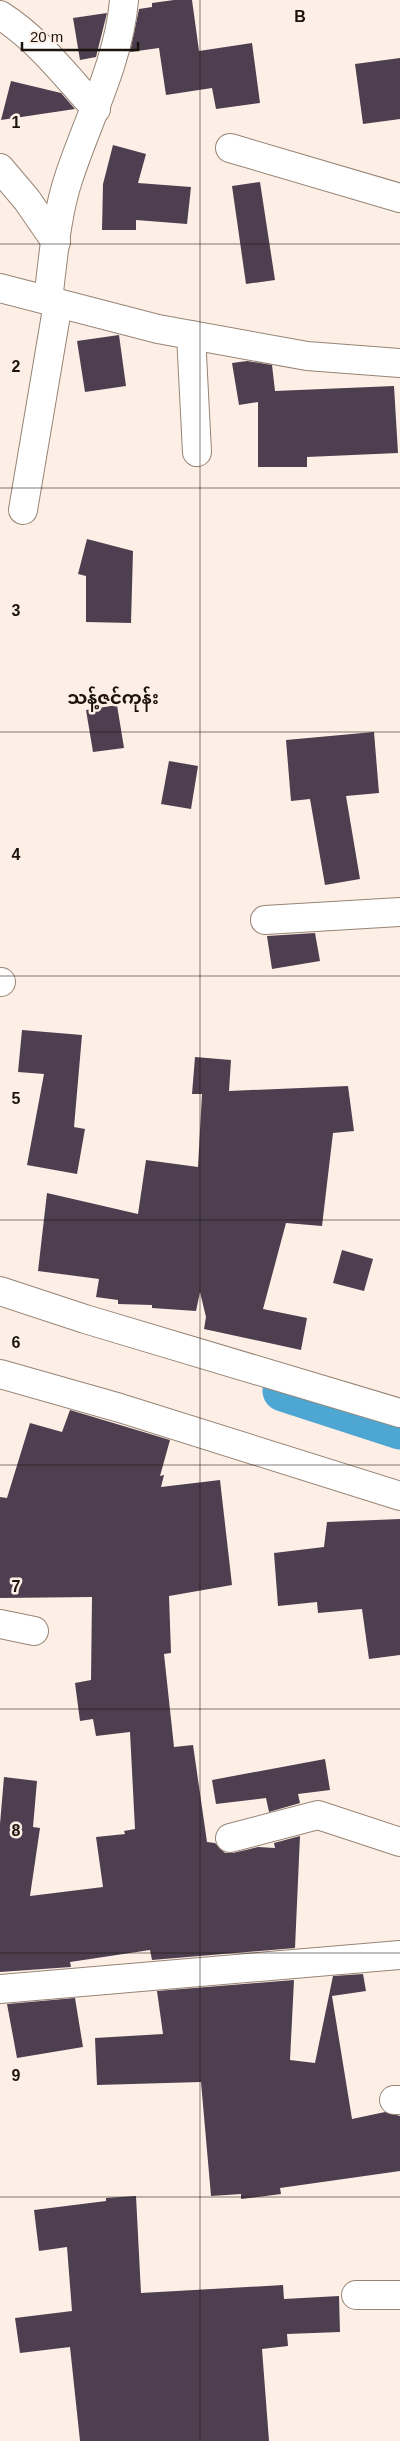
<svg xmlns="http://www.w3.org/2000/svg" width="400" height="2441" font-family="Helvetica,'Noto Sans Myanmar',sans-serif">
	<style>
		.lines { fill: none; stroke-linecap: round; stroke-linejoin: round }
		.canal { stroke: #4ea6d2; stroke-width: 41 }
		.building { fill: #4d3f50 }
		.minor-casing { stroke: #978474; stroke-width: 30 }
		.minor { stroke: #fff; stroke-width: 28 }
		.grid { fill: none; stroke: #1b130d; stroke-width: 1; stroke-opacity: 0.55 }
		.labels { text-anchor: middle; stroke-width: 5; stroke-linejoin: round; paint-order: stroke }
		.quarter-label { font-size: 18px; font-weight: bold; fill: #1b130d; stroke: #fdefe5 }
		.grid-label { font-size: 16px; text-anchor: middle; font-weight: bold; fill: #1b130d; stroke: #fdefe5; stroke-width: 5; stroke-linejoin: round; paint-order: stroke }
	</style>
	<rect width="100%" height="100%" fill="#fdefe5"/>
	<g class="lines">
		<polyline class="canal" points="283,1391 400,1429"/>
	</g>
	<g class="building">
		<polygon points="174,0 192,0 199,51 252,43 260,103 216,109 212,88 166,95 159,48 130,52 139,9 152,7 152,3"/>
		<polygon points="107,13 96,57 80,60 73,18"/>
		<polygon points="400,58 400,119 363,124 355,64"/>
		<polygon points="11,81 61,93 75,109 1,120"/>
		<polygon points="113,145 146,154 138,183 191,187 187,224 136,220 136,230 102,230 103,184"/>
		<polygon points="260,182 275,280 246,284 232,186"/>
		<polygon points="119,335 126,386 85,392 77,341"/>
		<polygon points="247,361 272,365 275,391 394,386 398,453 307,457 307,467 258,467 258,402 239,405 232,363"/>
		<polygon points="87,539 133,551 131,623 86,622 86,576 78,574"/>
		<polygon points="117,705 124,748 93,752 86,710"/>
		<polygon points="374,732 379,793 346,796 360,879 325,885 310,799 291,801 286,740"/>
		<polygon points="169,761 198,766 191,809 161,804"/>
		<polygon points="315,933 320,961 272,969 267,936"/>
		<polygon points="22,1030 82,1035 74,1127 85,1129 77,1174 27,1165 44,1074 18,1072"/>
		<polygon points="195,1057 231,1060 229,1091 348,1086 354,1131 333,1133 322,1226 286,1223 263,1309 307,1318 301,1350 204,1329 206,1317 200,1292 196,1311 152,1308 152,1305 118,1304 118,1300 96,1297 99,1279 38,1271 47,1193 138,1214 146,1160 198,1167 202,1094 192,1094"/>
		<polygon points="342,1250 373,1259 364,1291 333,1283"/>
		<polygon points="70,1410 170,1440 160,1476 164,1475 161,1487 220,1480 232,1585 169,1596 171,1653 164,1654 174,1747 193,1745 207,1842 215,1843 225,1853 233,1853 258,1847 275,1848 274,1843 300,1836 295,1948 152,1960 150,1950 70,1962 71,1967 0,1972 0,1824 4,1777 37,1781 33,1827 40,1828 30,1896 103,1887 96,1837 125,1834 124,1831 135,1829 130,1732 96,1736 93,1719 80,1721 75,1683 91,1680 92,1597 0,1598 0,1497 7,1498 30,1423 62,1432"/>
		<polygon points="400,1519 400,1655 369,1659 362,1609 318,1613 317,1602 278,1606 274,1553 324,1547 327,1522"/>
		<polygon points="325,1759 330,1790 298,1794 300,1803 269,1812 266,1798 216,1804 212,1780"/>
		<polygon points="363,1974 366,1991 332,1996 352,2119 385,2112 400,2116 400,2171 280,2188 281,2194 241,2199 241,2194 211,2196 201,2082 97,2085 95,2038 163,2034 157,1991 294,1980 290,2060 315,2063 333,1976"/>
		<polygon points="75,1998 83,2047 17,2058 7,2004"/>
		<polygon points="136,2196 141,2293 283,2285 284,2299 339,2296 340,2332 287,2334 288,2346 262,2349 269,2441 80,2441 70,2347 20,2353 15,2318 72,2311 67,2247 39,2251 34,2210 106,2201 106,2198"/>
	</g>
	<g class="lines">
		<g class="minor-casing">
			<g id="minor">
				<path d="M0,15C38,39 66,76 96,109"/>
				<polyline points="230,148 400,198"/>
				<polyline points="0,168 27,200 56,242"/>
				<polyline points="0,288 158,329 307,356 400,363"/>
				<path d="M48,300C53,261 56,215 69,177C88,119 119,62 124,0"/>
				<polyline points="191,335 197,452"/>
				<polyline points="23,510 58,303"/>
				<polyline points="265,920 400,912"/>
				<polyline points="0,982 1,982"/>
				<polyline points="0,1291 85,1319 400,1413"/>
				<polyline points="0,1374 120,1408 400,1496"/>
				<polyline points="0,1624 34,1631"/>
				<polyline points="230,1838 318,1815 400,1842"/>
				<polyline points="0,1989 400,1955"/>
				<polyline points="394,2100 400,2100"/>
				<polyline points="356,2295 400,2295"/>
			</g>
		</g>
		<use href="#minor" class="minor"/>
	</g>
	<path class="grid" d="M200,0V2441M0,244H400M0,488H400M0,732H400M0,976H400M0,1220H400M0,1465H400M0,1709H400M0,1953H400M0,2197H400"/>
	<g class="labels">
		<g class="quarter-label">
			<text x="113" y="704">သန့်ဇင်ကုန်း</text>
		</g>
	</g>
	<g class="grid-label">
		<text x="300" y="22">B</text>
		<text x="16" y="128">1</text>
		<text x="16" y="372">2</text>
		<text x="16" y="616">3</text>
		<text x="16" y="860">4</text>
		<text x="16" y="1104">5</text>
		<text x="16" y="1348">6</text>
		<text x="16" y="1592">7</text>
		<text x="16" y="1836">8</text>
		<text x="16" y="2081">9</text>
	</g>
	<path d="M22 42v8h116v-8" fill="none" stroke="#1b130d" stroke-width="2.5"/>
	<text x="30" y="42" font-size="15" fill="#1b130d" stroke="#fdefe5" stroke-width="4" paint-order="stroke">20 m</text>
</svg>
